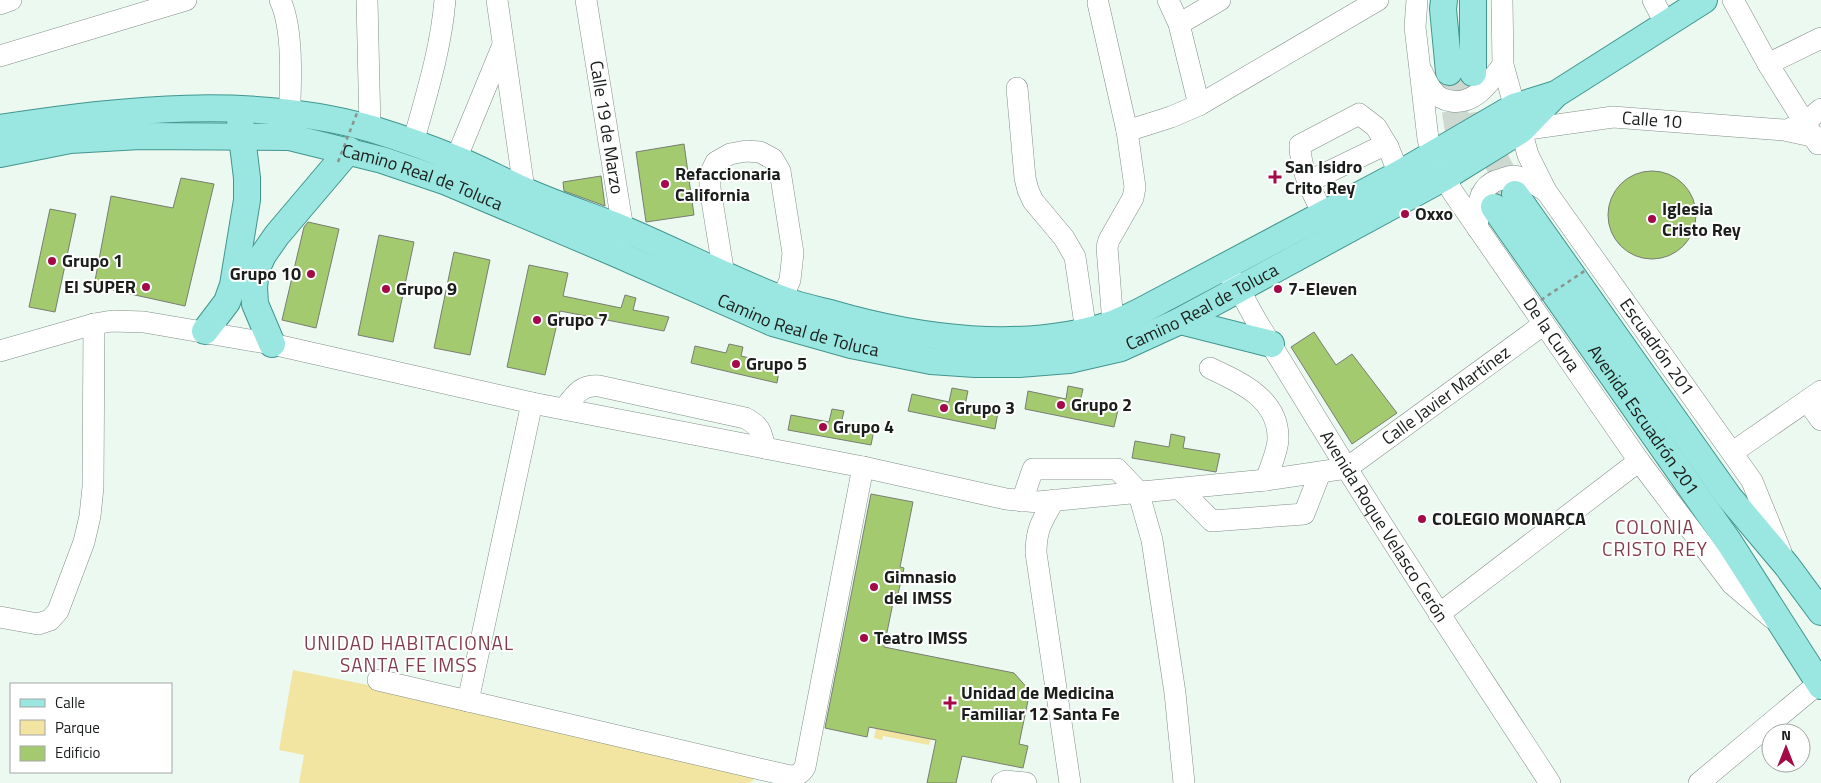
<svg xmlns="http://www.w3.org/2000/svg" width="1821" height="783" font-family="'Titillium Web',sans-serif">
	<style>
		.green { fill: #f2e4a1 }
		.building { fill: #a4ca6f; stroke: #787e72 }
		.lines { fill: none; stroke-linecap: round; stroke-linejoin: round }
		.major-tunnel { stroke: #ccd8d0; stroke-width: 26; stroke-dasharray: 26 13; stroke-linecap: butt }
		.minor-casing { stroke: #828f87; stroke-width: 22 }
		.major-casing { stroke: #41968e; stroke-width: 28 }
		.minor { stroke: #fff; stroke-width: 21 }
		.major { stroke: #9ae6e0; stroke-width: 26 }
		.path-bridge { stroke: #8a938d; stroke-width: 2.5; stroke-dasharray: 4 4; stroke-linecap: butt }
		.poi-dot { fill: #a30a47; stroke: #fff; stroke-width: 2 }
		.labels { text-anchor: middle; stroke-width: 4; stroke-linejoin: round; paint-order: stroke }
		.street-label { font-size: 18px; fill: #1a1f1b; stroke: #fff }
		.poi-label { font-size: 18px; font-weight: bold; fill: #1a1f1b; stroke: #fff; text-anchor: start }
		.neighbourhood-label { font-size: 19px; letter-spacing: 1px; fill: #843c4d; stroke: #fff }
	</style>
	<rect width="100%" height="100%" fill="#ebf9f0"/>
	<g class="green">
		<polygon points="293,670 403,692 758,777 749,783 299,783 304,755 279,750"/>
		<polygon points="876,728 931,739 929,745 883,736 882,740 874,738"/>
	</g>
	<g class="building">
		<polygon points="684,144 694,215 646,222 636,152"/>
		<circle cx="1652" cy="215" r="44"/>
		<polygon points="601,176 605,206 564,191 563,182"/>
		<polygon points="181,178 214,184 185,306 94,286 111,196 173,208"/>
		<polygon points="50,209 76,214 55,312 29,307"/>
		<polygon points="308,222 339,229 316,328 282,320 304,227"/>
		<polygon points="379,235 414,242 393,342 358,335"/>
		<polygon points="454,252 490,260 470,355 434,348"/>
		<polygon points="529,265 568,273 563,296 621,308 625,295 636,298 633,310 669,317 664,331 560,311 545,375 507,367"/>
		<polygon points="1314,332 1336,365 1352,354 1397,413 1352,444 1291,347"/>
		<polygon points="729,344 743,347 741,356 780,365 777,383 691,363 695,346 726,353"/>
		<polygon points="1068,386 1083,389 1080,402 1118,410 1114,427 1025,409 1028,391 1066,399"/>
		<polygon points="952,388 968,391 965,405 998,412 995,429 908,411 912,394 949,402"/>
		<polygon points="832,409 844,411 841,424 874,430 871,445 788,430 791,415 829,422"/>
		<polygon points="1171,434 1185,437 1183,448 1220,454 1216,472 1132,458 1135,441 1169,447"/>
		<polygon points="871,494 913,502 900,567 904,568 898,594 895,593 884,647 1014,673 1030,691 1019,744 1028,746 1023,768 962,756 956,783 927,783 936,740 869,727 867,737 825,728"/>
	</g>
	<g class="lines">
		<g class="major-tunnel">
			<polyline points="1449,72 1459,138 1494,207"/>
			<polyline points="1473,73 1479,113 1497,162 1515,194"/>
		</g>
		<g class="minor-casing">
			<g id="minor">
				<path d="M280,0C295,32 290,93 289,128"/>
				<polyline points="367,0 370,128"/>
				<polyline points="497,0 526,203"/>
				<path id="s1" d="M586,0L623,229L620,241"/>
				<polyline points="1168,0 1179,24"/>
				<path id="s2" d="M1417,0L1415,27L1428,139L1433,154L1452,191L1639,461L1732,584L1772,618"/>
				<path id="s3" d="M1502,0L1503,65L1528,155L1546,191L1752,481L1781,552"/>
				<polyline points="1653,0 1665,23"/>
				<polyline points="1733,0 1768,64 1818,144"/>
				<polyline points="1098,3 1127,131 1135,187 1133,198 1109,240 1107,247 1113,324 1118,338"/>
				<polyline points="0,4 11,0"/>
				<polyline points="0,56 186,0"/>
				<polyline points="1768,64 1821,38"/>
				<path d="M1422,72C1425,78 1428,85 1432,90C1436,96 1444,100 1451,101C1476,105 1490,81 1503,65"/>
				<polyline points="1017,88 1025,178 1028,190 1033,201 1064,238 1075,257 1088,345"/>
				<polyline points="1199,105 1179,24 1220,0"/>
				<polyline points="1791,128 1804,123 1821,109"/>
				<path id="s4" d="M1521,130L1613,117L1784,130L1821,138"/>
				<polyline points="1127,131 1171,117 1199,105 1378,0"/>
				<path d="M413,143C426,96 441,49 445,0"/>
				<polyline points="456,159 503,45"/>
				<polyline points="1309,184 1316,178 1378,148 1388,147"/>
				<path d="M1323,214C1312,192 1300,169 1300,145L1359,114L1376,127L1388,147L1399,174"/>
				<path d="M1478,229C1476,208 1478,184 1502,179C1505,178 1510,176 1514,176C1524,177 1537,186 1546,191"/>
				<path id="s5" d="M1230,276C1242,292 1249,309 1259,325C1288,372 1317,420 1346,467C1412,574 1482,678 1550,783"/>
				<polyline points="718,287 724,275 710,188 710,174 716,162 730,154 746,151 760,152 773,159 780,171 793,253 790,280 776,313"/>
				<path id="s6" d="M0,351L94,324L112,321L144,322L272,344L532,403L863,467L1006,499L1038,502L1266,480L1347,468L1544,324"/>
				<path d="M1210,368C1240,382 1279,399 1278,439C1278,450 1270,468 1266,480"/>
				<polyline points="1807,401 1821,420"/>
				<path d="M564,409C574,396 581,384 599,386L745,418C761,426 761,432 765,448"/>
				<polyline points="1733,452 1821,391"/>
				<polyline points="1180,489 1212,521 1304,514 1320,473"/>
				<path d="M1054,500C1042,521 1036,529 1036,553L1070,783"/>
				<polyline points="1022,501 1033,469 1117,469 1138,491 1152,540 1175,693 1184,783"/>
				<polyline points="1439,614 1639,461"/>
				<polyline points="0,617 38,624 50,620 58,611 84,542 90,516 93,487 94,324"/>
				<path d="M378,680L790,776C797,776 801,774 805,767L863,467"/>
				<polyline points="468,701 532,403"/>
				<polyline points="1002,783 1006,781 1026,783"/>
				<polyline points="1699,783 1819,683"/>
			</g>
		</g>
		<g class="major-casing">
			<g id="major">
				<polyline points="1444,0 1443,9 1449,72"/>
				<polyline points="1473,0 1473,73"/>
				<path d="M0,128C119,109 255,95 372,129C401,138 429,148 456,159C478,168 499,179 521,189C554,204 588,215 621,228C674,250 725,277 779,298C795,305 813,309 830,313C919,339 1023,353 1112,324C1121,321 1131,316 1139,312L1399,174L1514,107L1553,95"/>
				<path id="s7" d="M0,154L70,140L140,136L289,137L382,160L447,182L617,254L773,323L851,345L931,361L975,364H1019L1069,360L1121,348L1180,321L1445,177L1521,130L1556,94L1704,0"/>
				<polyline points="1515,194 1729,497 1787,566 1821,612"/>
				<path id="s8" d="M1494,207L1729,542L1821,686"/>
				<polyline points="1180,321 1271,344"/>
				<polyline points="205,331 227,302 233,285 247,200 247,178 240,120"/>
				<polyline points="272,344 255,304 254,287 256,270 263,255 277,235 349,150"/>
			</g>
		</g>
		<use href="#minor" class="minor"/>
		<use href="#major" class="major"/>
		<g class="path-bridge">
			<polyline points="338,162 357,113"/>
			<polyline points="1541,300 1586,270"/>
		</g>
	</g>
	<g class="poi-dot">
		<path d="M1272.5 169.5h5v5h5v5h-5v5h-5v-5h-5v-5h5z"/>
		<circle cx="665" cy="184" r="5"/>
		<circle cx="1405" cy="214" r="5"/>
		<circle cx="1652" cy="219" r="5"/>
		<circle cx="52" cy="261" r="5"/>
		<circle cx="311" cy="274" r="5"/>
		<circle cx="146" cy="287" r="5"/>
		<circle cx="386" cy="289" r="5"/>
		<circle cx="1278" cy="289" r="5"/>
		<circle cx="537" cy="320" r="5"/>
		<circle cx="736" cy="364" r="5"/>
		<circle cx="1061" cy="405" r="5"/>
		<circle cx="944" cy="408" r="5"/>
		<circle cx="823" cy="427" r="5"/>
		<circle cx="1422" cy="519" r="5"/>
		<circle cx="874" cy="587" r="5"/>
		<circle cx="864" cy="638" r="5"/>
		<path d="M947.5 695.5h5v5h5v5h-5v5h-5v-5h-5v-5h5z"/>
	</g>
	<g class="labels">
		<g class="street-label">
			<text dy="6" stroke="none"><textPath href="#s4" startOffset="132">Calle 10</textPath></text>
			<text dy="6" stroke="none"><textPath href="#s1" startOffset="129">Calle 19 de Marzo</textPath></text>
			<text dy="6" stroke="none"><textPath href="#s7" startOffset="430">Camino Real de Toluca</textPath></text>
			<text dy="6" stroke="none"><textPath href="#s7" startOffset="1255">Camino Real de Toluca</textPath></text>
			<text dy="6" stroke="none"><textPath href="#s7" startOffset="835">Camino Real de Toluca</textPath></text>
			<text dy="6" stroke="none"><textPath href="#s2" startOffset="372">De la Curva</textPath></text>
			<text dy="6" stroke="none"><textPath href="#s3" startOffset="390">Escuadrón 201</textPath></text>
			<text dy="6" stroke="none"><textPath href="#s6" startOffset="1494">Calle Javier Martínez</textPath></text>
			<text dy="6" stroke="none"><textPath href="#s8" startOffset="260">Avenida Escuadrón 201</textPath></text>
			<text dy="6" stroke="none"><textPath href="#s5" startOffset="294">Avenida Roque Velasco Cerón</textPath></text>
		</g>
		<g class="poi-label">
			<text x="1285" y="173">San Isidro<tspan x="1285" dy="21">Crito Rey</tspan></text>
			<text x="675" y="180">Refaccionaria<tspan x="675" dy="21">California</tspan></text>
			<text x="1662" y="215">Iglesia<tspan x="1662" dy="21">Cristo Rey</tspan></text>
			<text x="1415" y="220">Oxxo</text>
			<text x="62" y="267">Grupo 1</text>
			<text x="301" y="280" text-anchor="end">Grupo 10</text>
			<text x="136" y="293" text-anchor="end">El SUPER</text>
			<text x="396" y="295">Grupo 9</text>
			<text x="1288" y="295">7-Eleven</text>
			<text x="547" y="326">Grupo 7</text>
			<text x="746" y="370">Grupo 5</text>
			<text x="1071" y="411">Grupo 2</text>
			<text x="954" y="414">Grupo 3</text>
			<text x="833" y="433">Grupo 4</text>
			<text x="1432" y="525">COLEGIO MONARCA</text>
			<text x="884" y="583">Gimnasio<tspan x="884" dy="21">del IMSS</tspan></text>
			<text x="874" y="644">Teatro IMSS</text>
			<text x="961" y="699">Unidad de Medicina<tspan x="961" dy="21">Familiar 12 Santa Fe</tspan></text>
		</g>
		<g class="neighbourhood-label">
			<text x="1655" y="534">COLONIA<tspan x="1655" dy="22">CRISTO REY</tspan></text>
			<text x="409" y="650">UNIDAD HABITACIONAL<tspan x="409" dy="22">SANTA FE IMSS</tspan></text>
		</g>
	</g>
	<rect x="10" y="683" width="162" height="90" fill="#ffffff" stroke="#a3a5a4"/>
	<rect x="20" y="699" width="25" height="8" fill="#9ae6e0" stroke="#a3a5a4"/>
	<text x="55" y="708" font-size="15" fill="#1a1f1b">Calle</text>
	<rect x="20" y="720" width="25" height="15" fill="#f2e4a1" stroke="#a3a5a4"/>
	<text x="55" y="733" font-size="15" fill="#1a1f1b">Parque</text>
	<rect x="20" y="746" width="25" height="15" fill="#a4ca6f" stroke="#a3a5a4"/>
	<text x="55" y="758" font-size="15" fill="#1a1f1b">Edificio</text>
	<g transform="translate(1786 748)"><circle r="24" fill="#ffffff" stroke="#a3a5a4"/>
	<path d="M0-4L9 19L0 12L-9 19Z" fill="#a30a47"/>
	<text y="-8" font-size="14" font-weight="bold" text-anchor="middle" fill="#1a1f1b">N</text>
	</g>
</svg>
